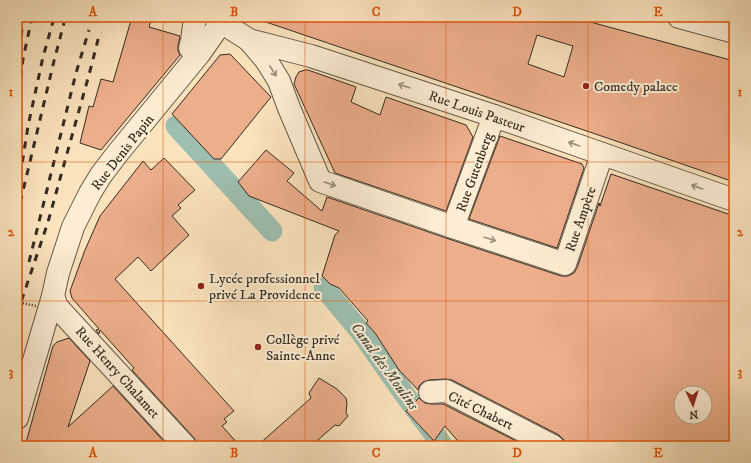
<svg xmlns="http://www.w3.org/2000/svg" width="751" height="463" font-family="'IM FELL DW Pica',serif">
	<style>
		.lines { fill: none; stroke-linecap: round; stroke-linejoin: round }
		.canal { stroke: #9ebeaf; stroke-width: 21 }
		.building { fill: #edae8c; stroke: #332b21; fill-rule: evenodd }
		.minor-casing { stroke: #655948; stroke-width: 24 }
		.minor { stroke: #fcedd4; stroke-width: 22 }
		.rail { stroke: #332b21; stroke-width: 3; stroke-dasharray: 7 7; stroke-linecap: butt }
		.path-bridge { stroke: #332b21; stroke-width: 2.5; stroke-dasharray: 1 2; stroke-linecap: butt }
		.oneway { stroke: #988c7a }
		.grid { fill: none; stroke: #df570d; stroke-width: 1; stroke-opacity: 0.55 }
		.poi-dot { fill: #8f2418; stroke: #fcedd4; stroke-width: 1.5 }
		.labels { text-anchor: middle; stroke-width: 4; stroke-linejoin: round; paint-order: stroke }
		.poi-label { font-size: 14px; fill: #332b21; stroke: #fcedd4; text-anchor: start }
		.street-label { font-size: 14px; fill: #332b21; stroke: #fcedd4 }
		.water-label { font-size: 15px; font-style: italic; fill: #4e5044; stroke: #fcedd4 }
		.neatline { fill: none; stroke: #df570d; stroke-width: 1.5 }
		.grid-label { font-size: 13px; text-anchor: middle; font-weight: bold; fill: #df570d }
	</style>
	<rect width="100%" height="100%" fill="#fae3bd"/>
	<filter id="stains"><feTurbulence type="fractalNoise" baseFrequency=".005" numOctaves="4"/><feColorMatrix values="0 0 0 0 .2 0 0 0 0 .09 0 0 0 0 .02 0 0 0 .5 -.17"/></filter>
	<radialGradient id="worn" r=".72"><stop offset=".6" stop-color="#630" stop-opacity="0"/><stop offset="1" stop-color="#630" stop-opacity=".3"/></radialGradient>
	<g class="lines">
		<g class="canal">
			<polyline points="176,126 272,231"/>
			<polyline points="324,288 360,331 405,395 443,446"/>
		</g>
	</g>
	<g class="building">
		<polygon points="132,17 152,17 149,27 180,36 178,45 178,51 180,55 101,150 80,143 89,106 93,107 101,79 113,82"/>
		<path d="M261,17H572L734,61V182L619,142L260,20ZM537,35L573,46L564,77L528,64Z"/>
		<polygon points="230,54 271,97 221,159 214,159 172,114 220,55"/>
		<polygon points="305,70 308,70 356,87 351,102 380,115 386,97 466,125 473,137 446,211 335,173 294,84 296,77 299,72"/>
		<polygon points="500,136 582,164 584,168 557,248 469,219"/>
		<path d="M266,150L294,173L287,181L322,211L327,197L449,239L561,276H568L574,273L577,268L599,203L600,206L611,174L734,216V446H565L564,440L559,435L452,380L445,379L429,380L423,382L419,386L418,390L399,370L375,333L366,323L368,321L339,288L330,284L322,276L335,235L339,231L249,196L238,182ZM681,393H705V417H681Z"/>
		<polygon points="164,158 195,190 178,205 181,208 172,216 189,235 151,271 138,257 115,279 234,411 224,419 227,422 222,426 240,446 197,446 197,443 194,438 132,370 134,368 100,330 99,334 96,330 99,329 72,298 70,291 85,250 100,216 143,161 151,170"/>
		<polygon points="69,338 90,361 68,427 113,386 168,446 25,446 53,346 57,342"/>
		<polygon points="319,378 337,389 346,398 347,403 346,413 348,416 339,426 335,425 311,446 257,446 311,398 309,393"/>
		<polygon points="419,398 425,403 431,404 443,404 526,446 462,446 445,426 434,441 406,411"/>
	</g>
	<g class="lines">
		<g class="minor-casing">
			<g id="minor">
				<polyline points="215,17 221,22 249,40 311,56 494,116 734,200"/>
				<polyline points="679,17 734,32"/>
				<polyline points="249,40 266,60 279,81 289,108 320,181 453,227 565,264 602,154"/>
				<polyline points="190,48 192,41 195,17"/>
				<polyline points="453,227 494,116"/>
				<polyline points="53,296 57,307 185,446"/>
				<polyline points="430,392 446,391 553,446"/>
				<polyline points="17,418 53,296 58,273 73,227 90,193 101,175 117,154 199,54 225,17"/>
			</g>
		</g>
		<use href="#minor" class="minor"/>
		<g class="rail">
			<polyline points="20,50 23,17"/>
			<polyline points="17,106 23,59 32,17"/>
			<polyline points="18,190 28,126 43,57 54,18"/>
			<polyline points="17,216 54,61 64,23"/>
			<polyline points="29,262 76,73 89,30"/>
			<polyline points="17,314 48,222 90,71 100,32"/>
		</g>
		<polyline class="path-bridge" points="17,302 36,306"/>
	</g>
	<defs><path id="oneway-shaft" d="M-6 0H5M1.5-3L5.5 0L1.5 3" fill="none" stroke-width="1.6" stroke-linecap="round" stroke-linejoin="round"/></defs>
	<g class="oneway">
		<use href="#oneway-shaft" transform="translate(273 71) rotate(58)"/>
		<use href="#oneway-shaft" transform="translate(404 86) rotate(-162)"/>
		<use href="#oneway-shaft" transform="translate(574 144) rotate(-161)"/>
		<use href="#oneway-shaft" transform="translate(330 184) rotate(19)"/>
		<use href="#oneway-shaft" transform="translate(697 187) rotate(-161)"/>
		<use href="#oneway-shaft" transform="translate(490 239) rotate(18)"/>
	</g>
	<path class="grid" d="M163,17V446M305,17V446M446,17V446M588,17V446M17,162H734M17,301H734"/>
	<g class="poi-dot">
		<circle cx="586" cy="86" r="4"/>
		<circle cx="201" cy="286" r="4"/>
		<circle cx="258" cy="347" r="4"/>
	</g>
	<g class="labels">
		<g class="poi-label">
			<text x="594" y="91">Comedy palace</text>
			<text x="209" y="283">Lycée professionnel<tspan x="209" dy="16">privé La Providence</tspan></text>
			<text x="266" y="344">Collège privé<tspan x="266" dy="16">Sainte-Anne</tspan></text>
		</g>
		<g class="street-label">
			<text transform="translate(477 111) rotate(19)" y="5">Rue Louis Pasteur</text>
			<text transform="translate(122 152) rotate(-52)" y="5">Rue Denis Papin</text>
			<text transform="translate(474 172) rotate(-70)" y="5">Rue Gutenberg</text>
			<text transform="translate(580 219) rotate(-71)" y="5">Rue Ampère</text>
			<text transform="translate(118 372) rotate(48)" y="5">Rue Henry Chalamet</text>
			<text transform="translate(481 410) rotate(26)" y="5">Cité Chabert</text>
		</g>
		<g class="water-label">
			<text transform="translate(385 366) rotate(54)" y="5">Canal des Moulins</text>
		</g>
	</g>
	<rect width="751" height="463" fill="none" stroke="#fae3bd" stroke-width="44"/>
	<g transform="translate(693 405) rotate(176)"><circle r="19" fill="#fcedd4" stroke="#ac9f8c"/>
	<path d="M0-3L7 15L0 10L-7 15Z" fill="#8f2418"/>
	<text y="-6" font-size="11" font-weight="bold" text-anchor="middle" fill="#332b21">N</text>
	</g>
	<rect x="22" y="22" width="707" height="419" class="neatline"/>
	<g class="grid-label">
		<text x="93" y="16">A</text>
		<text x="234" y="16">B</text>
		<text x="376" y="16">C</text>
		<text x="517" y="16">D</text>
		<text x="658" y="16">E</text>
		<text x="11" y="96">1</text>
		<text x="740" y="96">1</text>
		<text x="11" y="236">2</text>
		<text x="740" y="236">2</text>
		<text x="11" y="376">3</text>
		<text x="740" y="376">3</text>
		<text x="93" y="457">A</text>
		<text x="234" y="457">B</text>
		<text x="376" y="457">C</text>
		<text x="517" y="457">D</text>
		<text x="658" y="457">E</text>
	</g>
	<rect width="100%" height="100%" filter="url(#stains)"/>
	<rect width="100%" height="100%" fill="url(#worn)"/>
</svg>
